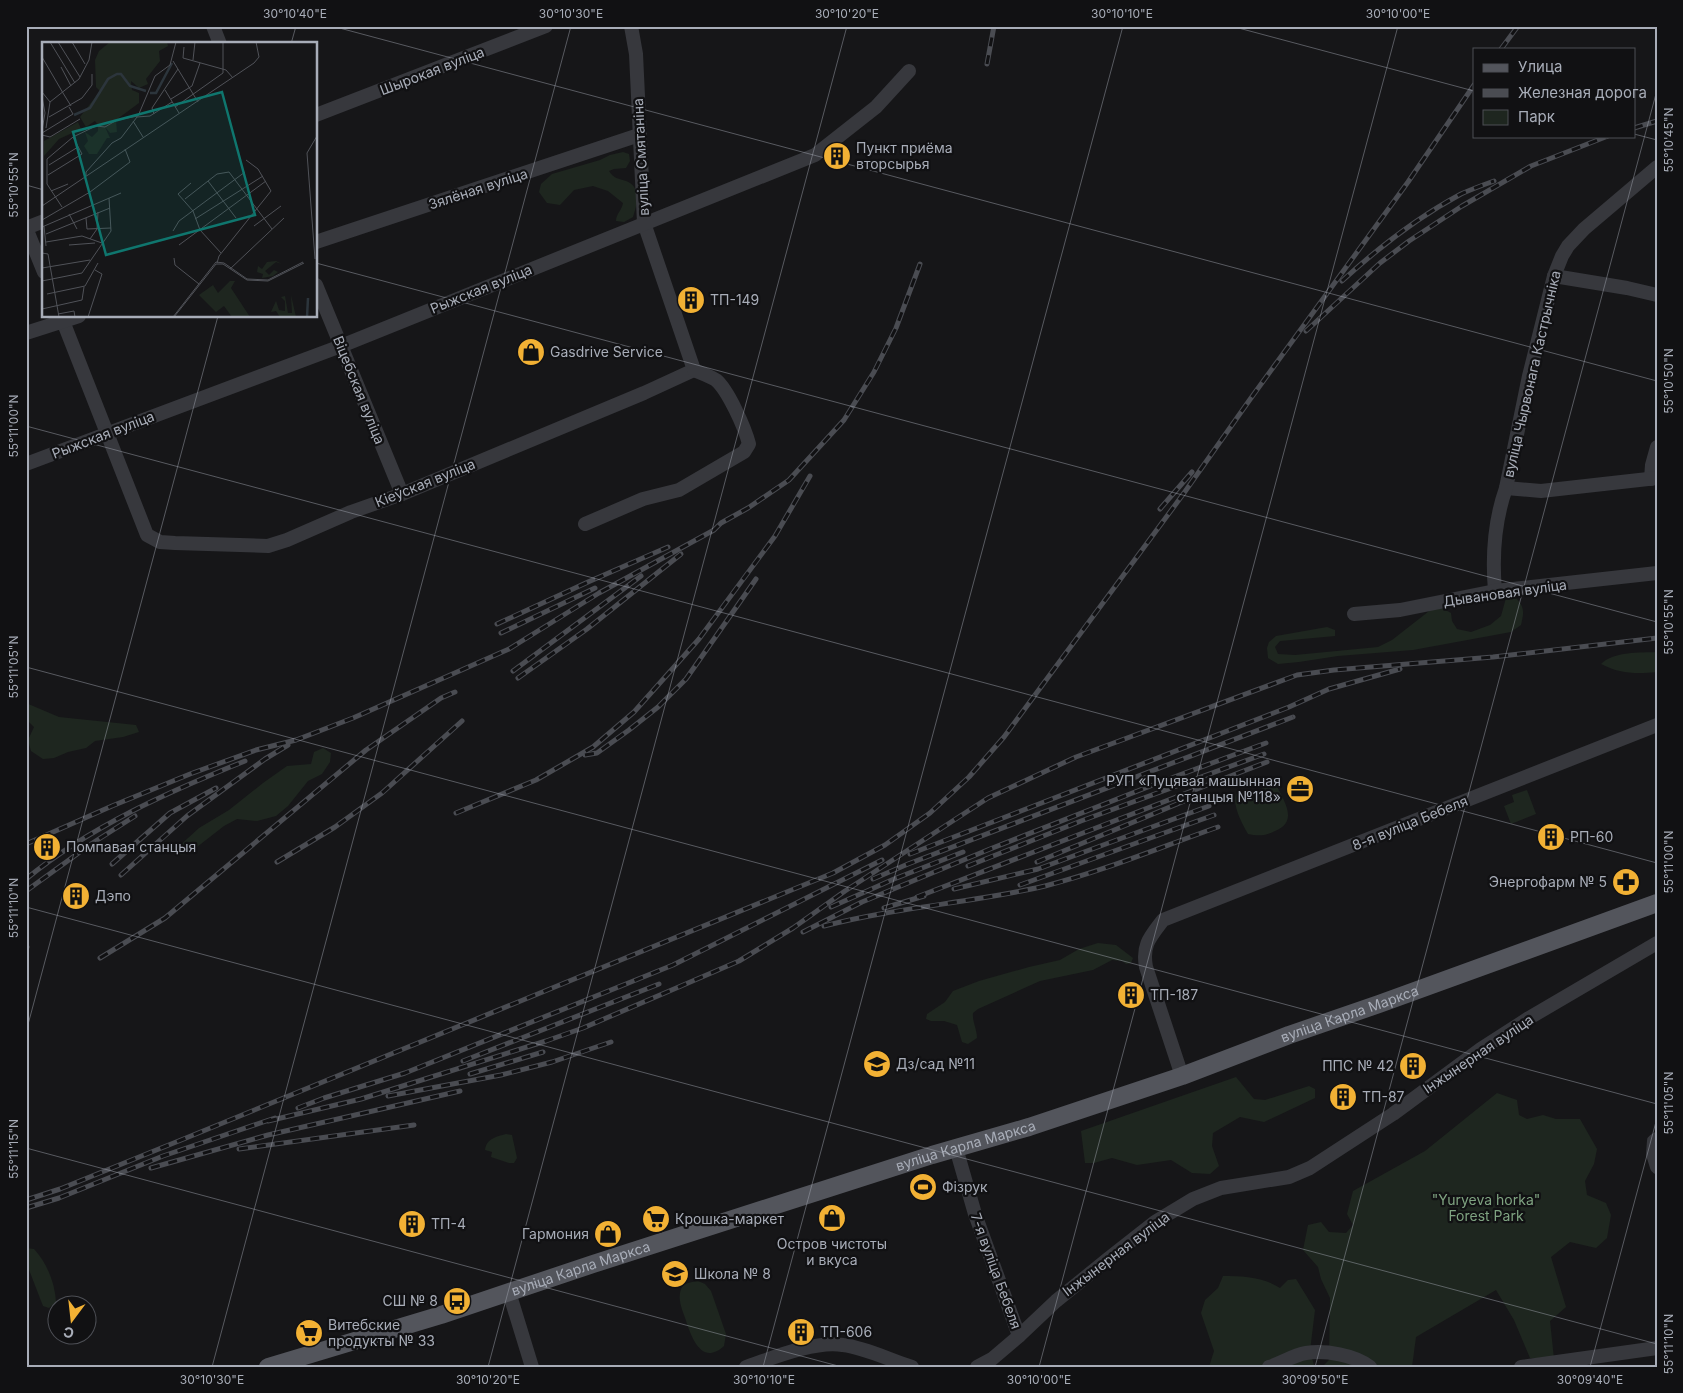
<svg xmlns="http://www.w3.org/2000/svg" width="1683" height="1393" font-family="Inter,sans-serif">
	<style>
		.green { fill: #1e261f }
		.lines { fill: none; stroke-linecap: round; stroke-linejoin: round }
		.minor { stroke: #37383d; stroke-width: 14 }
		.major { stroke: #53555c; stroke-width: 18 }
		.rail-casing { stroke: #4a4c52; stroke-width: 5 }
		.rail { stroke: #111113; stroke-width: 3; stroke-dasharray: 9; stroke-linecap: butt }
		.ticks { fill: none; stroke: #a8adb8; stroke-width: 1; stroke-opacity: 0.45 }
		.labels { text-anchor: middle; stroke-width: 4.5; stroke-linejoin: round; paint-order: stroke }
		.street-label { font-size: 14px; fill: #a8adb8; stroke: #111113 }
		.poi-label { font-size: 14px; fill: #a8adb8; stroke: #111113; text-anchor: start }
		.park-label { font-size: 14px; fill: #7fa381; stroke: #111113 }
		.inset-river { fill: none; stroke: #2c353c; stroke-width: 2.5 }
		.inset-road { fill: none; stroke: #505258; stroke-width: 1 }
		.view { fill: #0f766e; fill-opacity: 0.15; stroke: #0f766e; stroke-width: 2.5 }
		.inset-edge { fill: none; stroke: #a8adb8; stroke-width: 2.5 }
		.neatline { fill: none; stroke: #a8adb8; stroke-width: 2 }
		.ticks-label { font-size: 12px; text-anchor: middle; fill: #a8adb8 }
	</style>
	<rect width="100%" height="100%" fill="#161618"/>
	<g class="green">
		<path d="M623,152L629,154L630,161L626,168L614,169L609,171C613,178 619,179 626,181C642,187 637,205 633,217L624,222L616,221C616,214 622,210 623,203L608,191L593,186L574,190L560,205L547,203L539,192L541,184L552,174L600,160L610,155Z"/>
		<path d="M1515,597C1525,607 1524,612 1521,625L1511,632L1413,650L1338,656L1299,662L1278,664L1268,658L1267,648L1269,642L1276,636L1327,627L1335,630V636L1280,641L1275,647L1278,654L1295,655L1378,647L1392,640L1433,608L1440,607L1451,613L1452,621L1457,629L1471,632L1490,625L1501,616L1506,598Z"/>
		<path d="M1657,652V672C1636,674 1620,674 1601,664C1614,651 1640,653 1657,652Z"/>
		<polygon points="26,703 59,717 136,725 139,732 123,737 95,741 86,748 68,752 54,758 43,759 31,751 28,740 34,727 26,719"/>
		<polygon points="323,748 331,753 330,762 322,774 308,781 288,806 276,816 257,821 237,819 224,826 188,854 176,855 176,849 199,828 229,810 263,783 287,766 311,764 314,752"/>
		<path d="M1271,782L1276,784C1284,802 1299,821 1275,831C1265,836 1258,836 1248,834C1242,824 1232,805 1236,794L1246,790H1261L1265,785Z"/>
		<polygon points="1527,790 1536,814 1511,824 1504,806 1514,802 1512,795"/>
		<path d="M1098,943L1116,945L1133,958L1131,963L1126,964L1122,961L1112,960L1093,970L1040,981L978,1009L973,1013C972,1021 977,1029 977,1038L968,1044L962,1042L957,1025L944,1021H931L926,1019L927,1014L945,1002L953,991L979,981L1029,967L1060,960L1079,949Z"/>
		<polygon points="1236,1077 1254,1099 1265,1100 1309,1086 1315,1089 1315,1098 1264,1122 1240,1117 1213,1133 1212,1146 1219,1166 1210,1174 1192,1173 1171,1160 1137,1165 1112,1158 1094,1163 1085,1163 1081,1131"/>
		<polygon points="1497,1093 1517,1100 1519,1115 1527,1119 1543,1115 1556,1119 1580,1119 1597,1149 1594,1164 1585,1181 1587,1195 1606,1203 1611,1215 1607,1238 1596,1248 1570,1242 1551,1257 1566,1307 1550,1321 1554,1359 1530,1358 1514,1320 1496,1290 1416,1337 1412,1367 1322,1367 1329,1360 1330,1298 1321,1279 1318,1267 1303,1250 1308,1225 1321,1222 1329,1232 1346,1233 1353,1225 1347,1214 1353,1191 1425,1151"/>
		<path d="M506,1134L512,1135L517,1158L514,1163H509L491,1157L492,1152L485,1150C487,1138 496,1137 506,1134Z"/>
		<path d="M26,1248L34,1249C47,1263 55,1283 56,1302L49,1308L43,1306L26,1262Z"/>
		<path d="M1223,1276C1243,1276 1263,1277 1280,1288L1288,1280L1296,1279L1315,1310L1310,1351L1314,1365L1321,1367H1209L1214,1351L1201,1313L1205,1300L1218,1288Z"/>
		<path d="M698,1281L705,1284L711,1291L726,1334L724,1346C703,1365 693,1341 687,1324C685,1316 681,1309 680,1301C679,1297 680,1289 683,1286C687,1282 693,1282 698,1281Z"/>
	</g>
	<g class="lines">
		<g class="minor">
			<polyline points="213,26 220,44"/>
			<polyline points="631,26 636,54 644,223 694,370"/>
			<polyline points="316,115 546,26"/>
			<polyline points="26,228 44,272"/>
			<polyline points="26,228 44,221"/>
			<polyline points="316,242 639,135"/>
			<polyline points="1554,276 1627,288 1657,295"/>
			<polyline points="316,285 402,494"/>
			<polyline points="61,316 147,535 160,542 175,543 268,546 287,540 351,512 402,494 644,393 694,370"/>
			<polyline points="26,333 79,316"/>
			<polyline points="26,464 341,346 815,155 876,107 909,71"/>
			<polyline points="1651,479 1652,465 1657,447"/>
			<polyline points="1506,488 1541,491 1657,478"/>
			<path d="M585,524L643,499L679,490L744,452L749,444C745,428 728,390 716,380C710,376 701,373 694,370"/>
			<path d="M1495,591C1492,556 1494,522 1506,488L1529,376L1554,276L1562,256L1568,246L1584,229L1657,167"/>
			<polyline points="1354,614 1400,610 1495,591 1657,573"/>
			<path d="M1182,1076L1146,967C1142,945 1150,937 1163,920L1657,725"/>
			<polyline points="1657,1139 1654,1141 1653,1154 1657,1167"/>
			<polyline points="956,1148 975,1214 1019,1336"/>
			<polyline points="509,1292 532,1367"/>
			<path d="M746,1367C772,1358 816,1340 843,1345C867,1348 889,1360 912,1367"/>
			<polyline points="977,1367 992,1359 1019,1336 1056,1301 1108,1259 1155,1222 1193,1199 1221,1188 1289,1177 1310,1168 1393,1114 1481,1049 1529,1018 1657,943"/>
			<path d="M1269,1367C1281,1363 1294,1355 1306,1353C1325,1350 1355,1355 1370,1367"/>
			<polyline points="1521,1367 1657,1348"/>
		</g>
		<path class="major" id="s1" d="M268,1367L441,1315L593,1264L932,1155L1029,1127L1182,1076L1289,1035L1379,1004L1657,903"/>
		<g class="rail-casing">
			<g id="rail">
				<polyline points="1501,49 1518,26"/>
				<polyline points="987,64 994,26"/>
				<polyline points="1634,128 1657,121"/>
				<path d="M1342,281C1378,248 1418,217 1461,194C1472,189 1483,185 1494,181"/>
				<polyline points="1306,331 1380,263 1409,241 1462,206 1531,166 1608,136"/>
				<polyline points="1160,509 1192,472"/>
				<polyline points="497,624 588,582 668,547"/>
				<polyline points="501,633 595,588"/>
				<polyline points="513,671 641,576"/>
				<polyline points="518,678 587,629 681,554"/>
				<polyline points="585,755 597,753 629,730 658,707 686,679 756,579"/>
				<polyline points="456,813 536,780 593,747 634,712 699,639 775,536 810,476"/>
				<polyline points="26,844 112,806 190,774 256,750 296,740 353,718 509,649 599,593 714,530 721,523 748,508 789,480 844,420 874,372 896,328 920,264"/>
				<polyline points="910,854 1289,707 1329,689 1400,669"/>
				<polyline points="277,862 335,827 382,793 462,721"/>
				<polyline points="1037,862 1194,797"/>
				<polyline points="112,864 170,813 216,788"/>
				<polyline points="968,866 1081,821 1264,754"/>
				<polyline points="121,875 187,816 265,759 288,745"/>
				<path d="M26,879C91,826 168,792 245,761"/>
				<polyline points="873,879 908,864 1293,717"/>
				<polyline points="1020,885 1214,815"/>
				<polyline points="954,889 1038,869 1209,806"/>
				<polyline points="26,891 91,844 135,816"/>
				<polyline points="917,897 1267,762"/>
				<polyline points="831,907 894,879 963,852"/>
				<polyline points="884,908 924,896"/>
				<path d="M824,926C897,907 972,903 1045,886C1104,871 1161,847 1218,827"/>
				<polyline points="803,932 862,902 990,849 1158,783 1266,743"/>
				<polyline points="26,947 27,947"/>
				<polyline points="100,958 165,918 366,750 441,698 455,692"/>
				<polyline points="463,1061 659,984"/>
				<polyline points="470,1074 543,1052"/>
				<polyline points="388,1096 501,1075 552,1062 611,1042"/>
				<polyline points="298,1108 324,1098 405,1073 673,965 882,860"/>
				<polyline points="268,1121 361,1099 546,1041 583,1028 681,986 739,961 793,928 845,891 988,798 1076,757 1297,675 1334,670 1493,657 1657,638"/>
				<polyline points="239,1149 414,1125"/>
				<polyline points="151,1168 268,1135 460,1091"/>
				<polyline points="26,1200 60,1189 186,1138 833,873 885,845 930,813 969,777 1004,737 1184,493 1251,398 1408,182 1474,85"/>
				<polyline points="26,1208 59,1198 163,1156 275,1118"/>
			</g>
		</g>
		<use href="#rail" class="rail"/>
	</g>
	<path class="ticks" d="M332,26L1657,381M1231,26L1474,91M291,44L296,26M1634,134L1657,140M26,185L44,190M316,263L1657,622M26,426L1657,863M26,667L1657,1104M26,907L1657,1344M26,1032L218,316M26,1148L842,1367M212,1367L571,26M488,1367L847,26M763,1367L1123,26M1039,1367L1398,26M1315,1367L1657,90M1590,1367L1657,1118"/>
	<defs>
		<g id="building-disc" transform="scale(1.4375)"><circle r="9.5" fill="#f2b134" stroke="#111113"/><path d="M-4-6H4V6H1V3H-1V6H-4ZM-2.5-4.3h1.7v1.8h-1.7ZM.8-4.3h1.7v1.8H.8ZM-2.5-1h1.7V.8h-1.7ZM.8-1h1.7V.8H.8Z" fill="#111"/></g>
		<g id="shop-disc" transform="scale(1.4375)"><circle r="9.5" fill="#f2b134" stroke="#111113"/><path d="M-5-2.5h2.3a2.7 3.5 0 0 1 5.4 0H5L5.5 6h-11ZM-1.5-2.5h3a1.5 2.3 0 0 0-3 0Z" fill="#111"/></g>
		<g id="office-disc" transform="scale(1.4375)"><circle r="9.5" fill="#f2b134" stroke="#111113"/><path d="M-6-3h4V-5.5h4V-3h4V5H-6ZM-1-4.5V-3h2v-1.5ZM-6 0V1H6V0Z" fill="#111"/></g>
		<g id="pharmacy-disc" transform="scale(1.4375)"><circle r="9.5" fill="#f2b134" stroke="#111113"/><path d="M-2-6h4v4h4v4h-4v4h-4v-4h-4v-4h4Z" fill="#111"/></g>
		<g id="school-disc" transform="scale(1.4375)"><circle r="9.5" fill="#f2b134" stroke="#111113"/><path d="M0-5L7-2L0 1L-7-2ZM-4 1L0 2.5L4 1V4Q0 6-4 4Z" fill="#111"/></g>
		<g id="stadium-disc" transform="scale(1.4375)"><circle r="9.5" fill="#f2b134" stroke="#111113"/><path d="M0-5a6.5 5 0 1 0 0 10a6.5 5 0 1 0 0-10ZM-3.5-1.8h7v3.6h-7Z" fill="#111"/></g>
		<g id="supermarket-disc" transform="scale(1.4375)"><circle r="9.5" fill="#f2b134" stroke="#111113"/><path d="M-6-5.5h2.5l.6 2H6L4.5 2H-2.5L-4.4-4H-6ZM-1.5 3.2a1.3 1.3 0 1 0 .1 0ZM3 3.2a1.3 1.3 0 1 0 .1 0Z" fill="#111"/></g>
		<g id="bus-disc" transform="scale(1.4375)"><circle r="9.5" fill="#f2b134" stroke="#111113"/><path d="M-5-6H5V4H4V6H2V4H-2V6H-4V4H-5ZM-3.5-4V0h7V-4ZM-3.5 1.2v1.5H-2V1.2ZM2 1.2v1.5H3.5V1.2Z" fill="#111"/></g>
	</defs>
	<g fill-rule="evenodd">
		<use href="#building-disc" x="837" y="156"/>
		<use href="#building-disc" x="691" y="300"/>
		<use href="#shop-disc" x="531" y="352"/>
		<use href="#office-disc" x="1300" y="789"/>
		<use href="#building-disc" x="1551" y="837"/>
		<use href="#building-disc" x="47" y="847"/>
		<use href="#pharmacy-disc" x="1626" y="882"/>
		<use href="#building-disc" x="76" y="896"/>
		<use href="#building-disc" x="1131" y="995"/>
		<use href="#school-disc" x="877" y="1064"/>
		<use href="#building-disc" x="1413" y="1066"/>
		<use href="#building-disc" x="1343" y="1097"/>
		<use href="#stadium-disc" x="923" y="1187"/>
		<use href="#shop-disc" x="832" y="1218"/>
		<use href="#supermarket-disc" x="656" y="1219"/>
		<use href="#building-disc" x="412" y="1224"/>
		<use href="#shop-disc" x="608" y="1234"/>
		<use href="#school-disc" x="675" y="1274"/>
		<use href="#bus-disc" x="457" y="1301"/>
		<use href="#building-disc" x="801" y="1332"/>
		<use href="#supermarket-disc" x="309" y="1333"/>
	</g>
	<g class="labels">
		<g class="street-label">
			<text transform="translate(432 71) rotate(-21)" y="5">Шырокая вуліца</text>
			<text transform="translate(641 157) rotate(-93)" y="5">вуліца Смятаніна</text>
			<text transform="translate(478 189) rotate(-18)" y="5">Зялёная вуліца</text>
			<text transform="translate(481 289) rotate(-22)" y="5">Рыжская вуліца</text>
			<text transform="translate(1532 374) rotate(-77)" y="5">вуліца Чырвонага Кастрычніка</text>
			<text transform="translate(359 390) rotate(68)" y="5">Віцебская вуліца</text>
			<text transform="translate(103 435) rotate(-21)" y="5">Рыжская вуліца</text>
			<text transform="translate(425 483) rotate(-22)" y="5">Кіеўская вуліца</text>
			<text transform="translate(1505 593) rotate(-8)" y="5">Дывановая вуліца</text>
			<text transform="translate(1410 823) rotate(-22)" y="5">8-я вуліца Бебеля</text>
			<text dy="5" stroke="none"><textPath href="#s1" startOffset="1138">вуліца Карла Маркса</textPath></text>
			<text transform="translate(1478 1054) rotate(-34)" y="5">Інжынерная вуліца</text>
			<text dy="5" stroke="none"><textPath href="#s1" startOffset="732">вуліца Карла Маркса</textPath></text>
			<text transform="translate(1116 1254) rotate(-37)" y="5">Інжынерная вуліца</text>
			<text dy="5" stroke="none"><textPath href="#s1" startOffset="328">вуліца Карла Маркса</textPath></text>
			<text transform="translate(996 1271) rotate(70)" y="5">7-я вуліца Бебеля</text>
		</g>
		<g class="poi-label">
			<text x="856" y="153">Пункт приёма<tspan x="856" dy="16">вторсырья</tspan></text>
			<text x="710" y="305">ТП-149</text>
			<text x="550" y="357">Gasdrive Service</text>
			<text x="1281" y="786" text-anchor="end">РУП «Пуцявая машынная<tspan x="1281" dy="16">станцыя №118»</tspan></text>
			<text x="1570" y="842">РП-60</text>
			<text x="66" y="852">Помпавая станцыя</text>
			<text x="1607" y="887" text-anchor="end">Энергофарм № 5</text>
			<text x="95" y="901">Дэпо</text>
			<text x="1150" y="1000">ТП-187</text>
			<text x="896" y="1069">Дз/сад №11</text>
			<text x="1394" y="1071" text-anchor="end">ППС № 42</text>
			<text x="1362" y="1102">ТП-87</text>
			<text x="942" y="1192">Фізрук</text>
			<text x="675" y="1224">Крошка-маркет</text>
			<text x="431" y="1229">ТП-4</text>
			<text x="589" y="1239" text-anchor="end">Гармония</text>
			<text x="832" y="1249" text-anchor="middle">Остров чистоты<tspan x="832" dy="16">и вкуса</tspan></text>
			<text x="694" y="1279">Школа № 8</text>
			<text x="438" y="1306" text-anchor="end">СШ № 8</text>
			<text x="328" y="1330">Витебские<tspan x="328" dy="16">продукты № 33</tspan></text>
			<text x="820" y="1337">ТП-606</text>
		</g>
		<g class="park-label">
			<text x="1486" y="1205">"Yuryeva horka"<tspan x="1486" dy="16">Forest Park</tspan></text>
		</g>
	</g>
	<g transform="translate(42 42)">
		<rect width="275" height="275" fill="#161618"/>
		<path d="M68,0H125L126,4L117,9L118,19L104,37L106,42L97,46L89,39L90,48L97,51V61L74,78L75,90L68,91L63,85L68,96H65L55,112H47L42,104L46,99L43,90L50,95L56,89V83L53,79L44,85L38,75L58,49L54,45L53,18L57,9ZM36,80L39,87L17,97L2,114V99ZM234,219L240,222L234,220L223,229L227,233L232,228L236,230L231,234L220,236L221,232L215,230L216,224L220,227L225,220ZM188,239H193L189,246L208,275H190L182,264L174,270L157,253L171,243L176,251ZM249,253L254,275H238L234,269L229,270L234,259L237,268L243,269V259L239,255L243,254L246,271H250Z" fill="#1e261f"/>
		<path class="inset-river" d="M108,51H114L130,21M32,73L48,66L66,37L75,32H79L88,44L104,49M265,275L266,256"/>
		<path class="inset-road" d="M8,0L33,41M16,0L38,35M30,0L43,22M142,5L141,16L184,28L191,36M0,15L21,51M151,18L153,0M131,19L156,60M19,25L29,44M123,48L137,71M0,50L8,60L4,86M21,51L29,64M0,55L3,71L0,88M129,57L150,44L158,21M8,60L37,37L47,18L50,0M133,65L181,31V0M112,72L110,66L136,27M7,75L40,56L50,43V32M91,79L101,95M0,91L31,72L27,65M0,93L8,95L38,77M7,123L36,105M6,133L40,112L31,95M44,134V130L70,101L79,96L95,75L108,74L130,60M166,139L194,176M149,141L136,152L151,169L158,188L179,211M9,149L26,142M143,157L175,132L187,130L230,187M0,164L212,21L217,15L214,0M20,165L5,142V117L31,95L54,84L63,85L75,78L96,74L113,34L128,23L134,0M27,172L35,187M44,176L45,187L69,186M153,177L221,134M0,178L48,150L88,120L83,107M2,184L4,204M212,184L239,164M0,185L79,151M131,189L137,179L203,130M4,192L68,166M48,197L55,187L56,170M4,200L40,194L60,201M27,203L53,201M137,203L224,139M0,211L6,212L17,275M132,216L133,223L157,242M273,217L265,111L275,94M175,221L177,214L229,149L216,127L204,118M0,226L48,218M188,227L242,176M0,239L40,231L69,189L67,156M5,252L43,244L56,221M0,267L40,258L42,245M16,272L32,269L33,275M46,275L60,232L53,228M131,275L174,220L182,221L205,237L226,238L261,220M132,275L174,222H181L205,238L226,239L262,221"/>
		<path class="view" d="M180,50L213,173L64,213L31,90Z"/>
		<rect width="275" height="275" class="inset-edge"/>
	</g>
	<rect width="1683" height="1393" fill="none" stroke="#111113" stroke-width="55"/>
	<rect x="1473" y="48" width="162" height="90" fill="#111113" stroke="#4d4f55"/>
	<rect x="1483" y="64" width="25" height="8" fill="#53555c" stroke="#4d4f55"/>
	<text x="1518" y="72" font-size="15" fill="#a8adb8">Улица</text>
	<rect x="1483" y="89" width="25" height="8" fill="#4a4c52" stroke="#4d4f55"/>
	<text x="1518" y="98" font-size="15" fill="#a8adb8">Железная дорога</text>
	<rect x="1483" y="110" width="25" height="15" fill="#1e261f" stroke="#4d4f55"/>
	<text x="1518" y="122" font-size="15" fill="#a8adb8">Парк</text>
	<g transform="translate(72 1320) rotate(195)"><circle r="24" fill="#111113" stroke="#4d4f55"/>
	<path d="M0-4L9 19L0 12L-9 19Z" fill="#f2b134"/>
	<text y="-8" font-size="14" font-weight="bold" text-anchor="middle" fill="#a8adb8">С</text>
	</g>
	<rect x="28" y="28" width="1628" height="1338" class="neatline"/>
	<g class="ticks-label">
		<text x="295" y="18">30°10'40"E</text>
		<text x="571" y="18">30°10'30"E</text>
		<text x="847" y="18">30°10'20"E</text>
		<text x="1122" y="18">30°10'10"E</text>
		<text x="1398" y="18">30°10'00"E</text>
		<text transform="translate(1669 140) rotate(-90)" y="4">55°10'45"N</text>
		<text transform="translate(14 185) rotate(-90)" y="4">55°10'55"N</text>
		<text transform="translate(1669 381) rotate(-90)" y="4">55°10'50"N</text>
		<text transform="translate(14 426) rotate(-90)" y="4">55°11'00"N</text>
		<text transform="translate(1669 622) rotate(-90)" y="4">55°10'55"N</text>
		<text transform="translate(14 667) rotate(-90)" y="4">55°11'05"N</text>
		<text transform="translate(1669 862) rotate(-90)" y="4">55°11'00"N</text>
		<text transform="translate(14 908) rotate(-90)" y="4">55°11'10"N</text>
		<text transform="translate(1669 1103) rotate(-90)" y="4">55°11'05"N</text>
		<text transform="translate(14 1149) rotate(-90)" y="4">55°11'15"N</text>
		<text transform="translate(1669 1344) rotate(-90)" y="4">55°11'10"N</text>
		<text x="212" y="1384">30°10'30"E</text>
		<text x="488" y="1384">30°10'20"E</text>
		<text x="764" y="1384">30°10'10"E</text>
		<text x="1039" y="1384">30°10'00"E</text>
		<text x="1315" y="1384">30°09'50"E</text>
		<text x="1590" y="1384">30°09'40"E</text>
	</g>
</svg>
